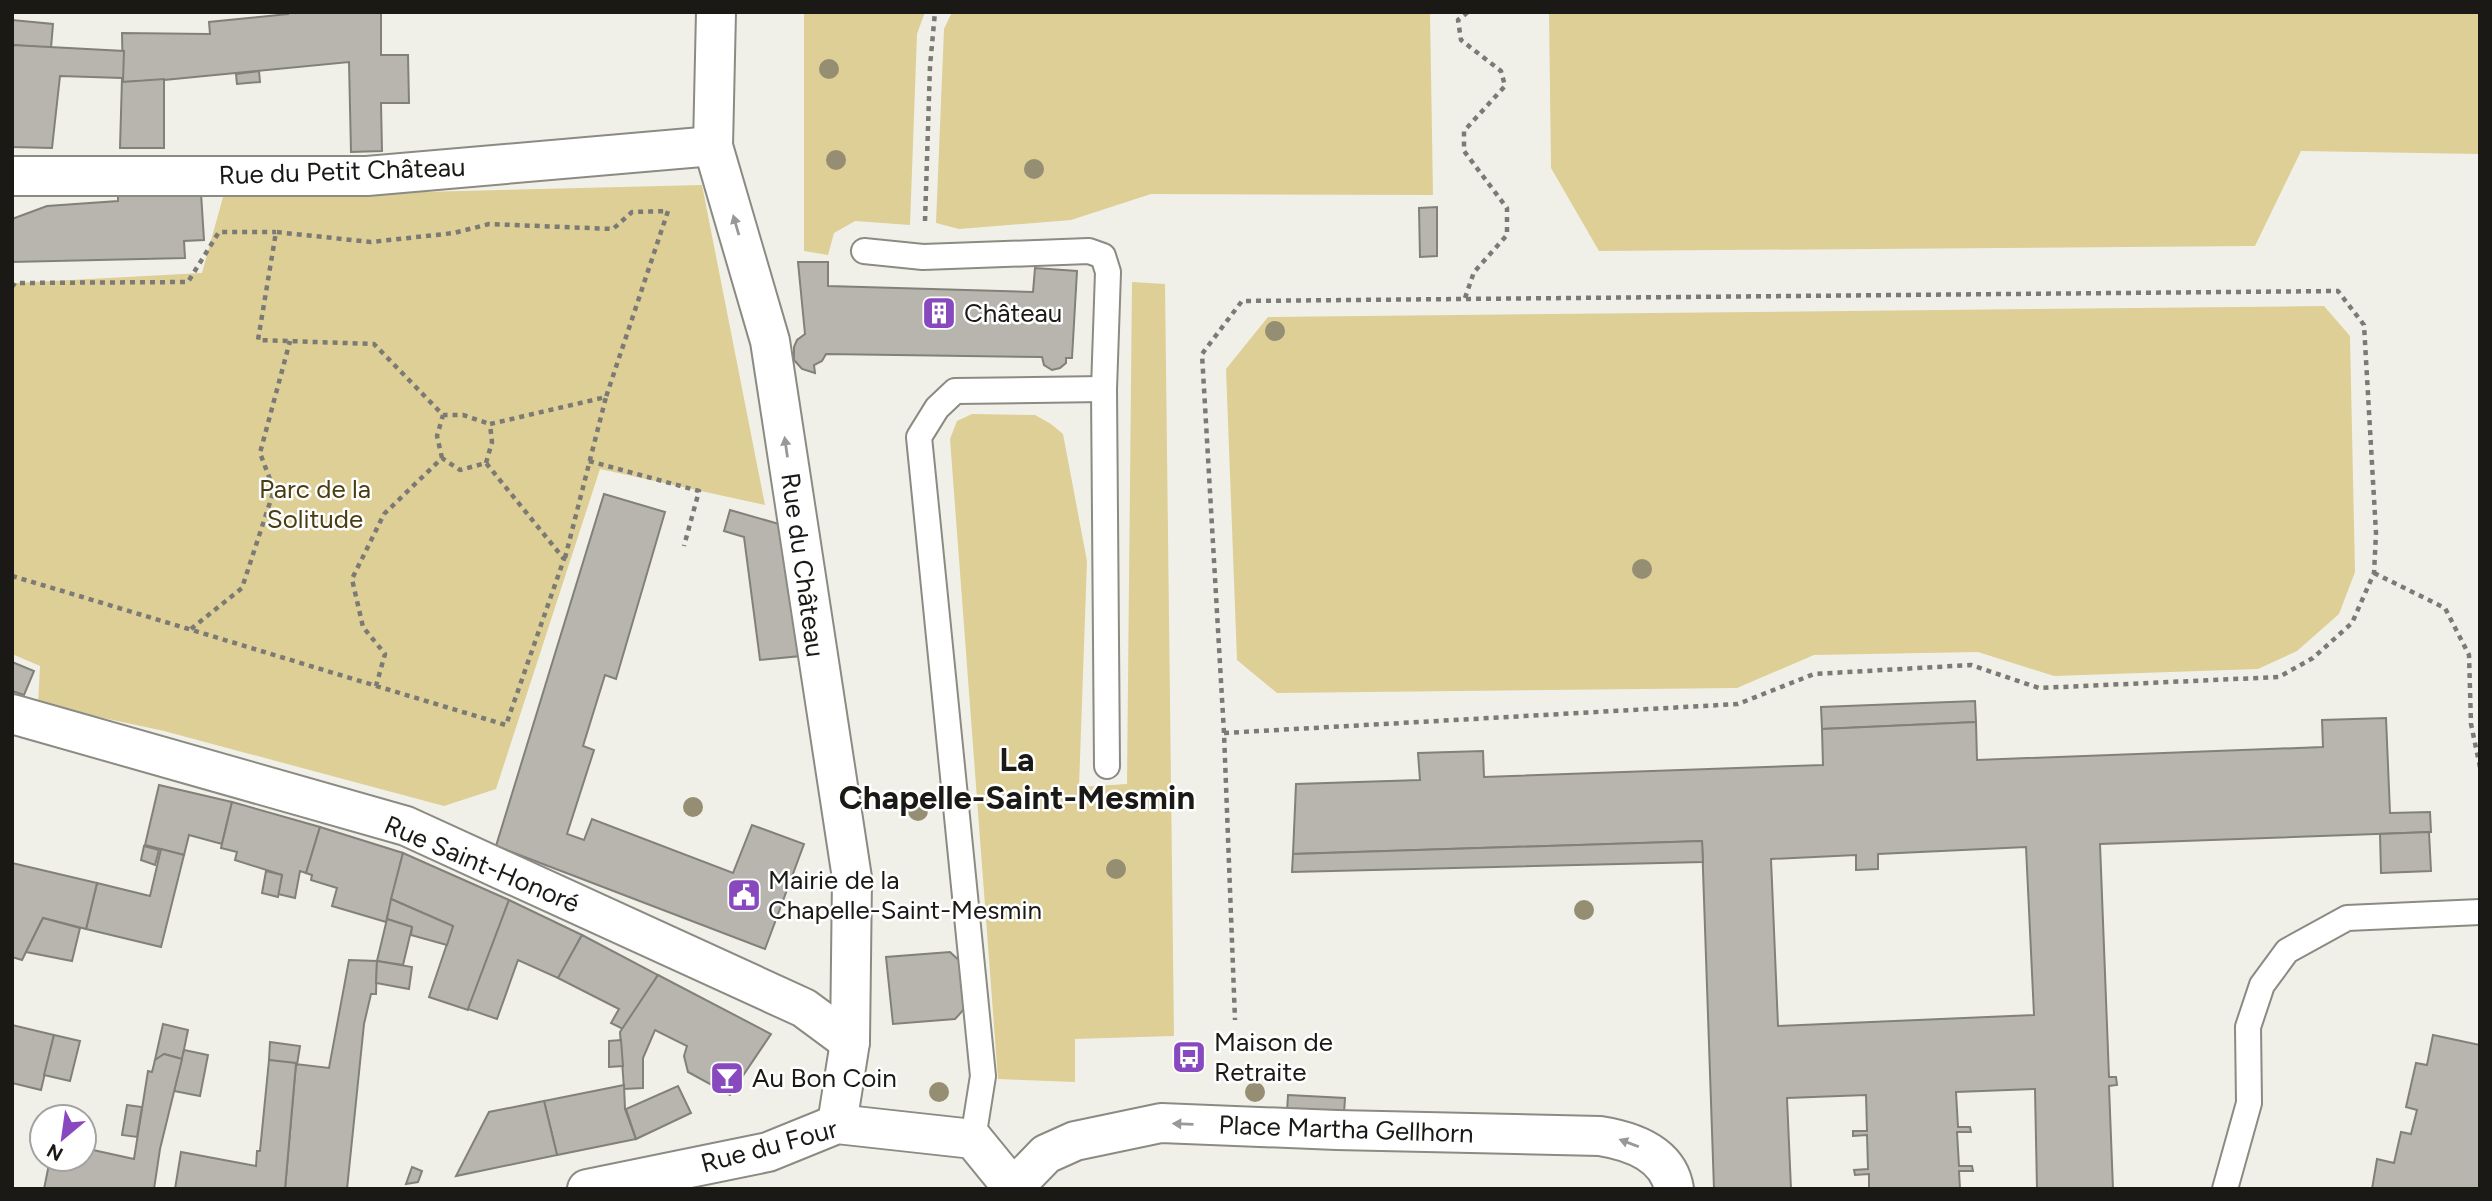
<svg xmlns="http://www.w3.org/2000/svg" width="2492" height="1201" font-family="Figtree,sans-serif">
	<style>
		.green { fill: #ddcf96 }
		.building { fill: #b7b5ae; stroke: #818079; stroke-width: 2; fill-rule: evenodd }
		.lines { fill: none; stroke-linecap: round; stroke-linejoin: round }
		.service-casing { stroke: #8b8a83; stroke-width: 28 }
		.minor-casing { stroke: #8b8a83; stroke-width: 42 }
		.path { stroke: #7b7a75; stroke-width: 4.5; stroke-dasharray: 5 5; stroke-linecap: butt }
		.service { stroke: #fff; stroke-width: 24 }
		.minor { stroke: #fff; stroke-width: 38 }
		.tree { fill: #958e72 }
		.oneway { fill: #989896 }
		.labels { text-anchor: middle; stroke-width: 5; stroke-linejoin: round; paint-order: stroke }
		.street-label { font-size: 26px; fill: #1a1916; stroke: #fff }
		.poi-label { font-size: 26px; fill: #1a1916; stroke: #fff; text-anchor: start }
		.park-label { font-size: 26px; fill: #493e12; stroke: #fff }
		.district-label { font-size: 33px; font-weight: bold; fill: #1a1916; stroke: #fff }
	</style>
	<rect width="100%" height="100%" fill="#f1f0e8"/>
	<g class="green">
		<polygon points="804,12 925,12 917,34 910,225 855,221 834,233 828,255 804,251"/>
		<polygon points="952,12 1430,12 1433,195 1151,194 1071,220 959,229 936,223 944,29"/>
		<polygon points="1549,12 2480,12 2480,154 2301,151 2255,246 1599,251 1551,168"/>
		<polygon points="702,185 765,505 600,469 496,789 444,806 164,731 38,704 40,666 12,654 12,289 15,283 202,273 223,197"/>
		<polygon points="1132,282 1165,284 1174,1036 1075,1039 1075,1082 998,1079 950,439 957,421 972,414 1035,415 1051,424 1063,434 1087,561 1079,787 1127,784"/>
		<polygon points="2324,306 2350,336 2355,572 2339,614 2297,651 2258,669 2054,676 1978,652 1814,655 1737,688 1277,693 1237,660 1226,369 1268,317"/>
	</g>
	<g class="building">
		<polygon points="290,12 381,12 381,55 408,55 409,103 381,103 382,151 351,152 349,62 164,80 123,82 122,33 210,34 209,22 288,14"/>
		<polygon points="12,20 53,24 51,48 12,45"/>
		<polygon points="12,45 124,51 123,82 164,79 164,148 120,148 122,78 60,76 52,148 12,147"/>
		<polygon points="259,71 260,82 237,84 236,74"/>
		<polygon points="118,193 201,193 204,240 184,241 185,258 12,262 12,219 47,206 118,201"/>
		<polygon points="1437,207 1437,256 1420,257 1419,208"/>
		<polygon points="798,262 828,262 828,286 1033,292 1035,268 1077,271 1072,358 1066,358 1066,363 1060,368 1052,370 1044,365 1042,357 826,354 822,361 814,365 815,373 802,369 794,360 794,347 797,340 805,334"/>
		<polygon points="604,494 665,512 616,679 605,675 583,746 594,750 567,834 584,840 592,819 733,873 752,825 804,844 765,949 496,846"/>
		<polygon points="730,510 779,524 801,656 760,660 744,537 724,531"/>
		<polygon points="12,662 34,671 24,695 12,691"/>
		<polygon points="1975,701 1976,722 1822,729 1821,707"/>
		<path d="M2386,718L2390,813L2430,812L2431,832L2100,844L2109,1077H2116L2117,1085L2109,1086L2113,1189H2037L2035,1089L1956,1092L1958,1127H1970L1971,1132H1957L1959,1166H1972L1973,1171H1959L1960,1189H1869V1174L1855,1175L1854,1170L1868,1169L1867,1135L1853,1136V1131H1867L1866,1095L1787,1098L1791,1189H1714L1702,841L1293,854L1296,784L1420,780L1418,753L1483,751L1484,777L1823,765L1822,729L1976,722L1977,760L2323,747L2322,720ZM2026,847L2034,1015L1778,1026L1771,859L1856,855V870L1878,869V854Z"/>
		<polygon points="159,785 232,802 222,844 189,835 184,855 145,845"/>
		<polygon points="232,802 320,827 306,873 300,871 295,898 278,894 282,875 235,860 237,852 221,848"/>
		<polygon points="320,827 403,853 386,922 332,906 337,888 311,880 312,875 306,873"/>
		<polygon points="2429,832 2431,871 2381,873 2380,834"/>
		<polygon points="1702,841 1703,862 1292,872 1293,854"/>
		<polygon points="144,846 159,850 155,865 141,860"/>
		<polygon points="161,849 184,855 161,947 86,929 97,883 150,896"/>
		<polygon points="403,853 509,900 468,1010 429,997 453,926 391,899"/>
		<polygon points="12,863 97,883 86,929 43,918 22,960 12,957"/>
		<polygon points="266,871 282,875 278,897 262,893"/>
		<polygon points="391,899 453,926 447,945 411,935 412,927 387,919"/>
		<polygon points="509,900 582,935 558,978 518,960 497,1019 468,1009"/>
		<polygon points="43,918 80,928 72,961 26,952"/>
		<polygon points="387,919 412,927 403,965 377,961"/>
		<polygon points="582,935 658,975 623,1029 611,1023 619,1009 558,978"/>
		<polygon points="950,952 964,965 967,1006 955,1019 893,1024 886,957"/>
		<polygon points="349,960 377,961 376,994 371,994 364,1024 347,1189 285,1189 296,1064 329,1068"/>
		<polygon points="377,961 412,967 409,989 376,983"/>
		<polygon points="658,975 771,1034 730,1095 688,1072 684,1056 687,1046 655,1030 643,1058 643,1088 624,1089 620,1032"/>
		<polygon points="163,1024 188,1030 182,1059 164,1054 155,1060"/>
		<polygon points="12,1025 54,1035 41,1090 12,1083"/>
		<polygon points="54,1035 80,1041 70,1081 44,1075"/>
		<polygon points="2433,1035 2480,1045 2480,1189 2372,1189 2377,1159 2394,1163 2401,1132 2411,1134 2417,1110 2406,1107 2416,1063 2427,1065"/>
		<polygon points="621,1040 623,1066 609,1067 609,1041"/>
		<polygon points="270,1042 300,1046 297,1065 269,1060"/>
		<polygon points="184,1050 208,1055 200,1096 174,1091"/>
		<polygon points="164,1054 182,1059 160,1149 154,1189 44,1189 50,1159 84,1159 84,1148 134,1159 148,1071 152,1072 155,1060"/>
		<polygon points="269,1060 296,1063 285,1189 175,1189 181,1152 256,1166 257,1151 260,1151"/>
		<polygon points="624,1085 625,1109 636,1139 557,1155 544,1101"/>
		<polygon points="678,1086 691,1113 636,1139 626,1109"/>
		<polygon points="1288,1095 1345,1098 1344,1114 1287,1112"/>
		<polygon points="544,1101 557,1155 456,1176 489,1112"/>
		<polygon points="127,1105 142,1107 137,1137 122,1135"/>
		<polygon points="412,1167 422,1171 418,1182 406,1184"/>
	</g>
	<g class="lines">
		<g class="service-casing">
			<g id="service">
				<polyline points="864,251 923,257 1089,251 1103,256 1108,272 1104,389 1107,766"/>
				<polyline points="973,1139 983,1076 919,437 937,408 955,391 1104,389"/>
				<polyline points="2225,1189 2249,1103 2248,1027 2262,985 2287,951 2347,918 2480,912"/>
			</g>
		</g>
		<g class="minor-casing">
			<g id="minor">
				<polyline points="716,12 713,146 770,341 852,878 850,1042 837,1124"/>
				<polyline points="12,176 367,176 713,146"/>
				<polyline points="12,714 406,826 804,1008 850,1042"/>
				<path d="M1013,1188L1046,1154L1075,1141L1161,1123L1337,1130L1600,1136C1631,1141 1668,1153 1674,1189"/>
				<polyline points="587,1189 768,1152 837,1124 973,1139 1013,1188"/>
			</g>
		</g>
		<g class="path">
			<polyline points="925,221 930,66 935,12"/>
			<polyline points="12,287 15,283 188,282 219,232 276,232"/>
			<polyline points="1465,298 1474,272 1507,235 1507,208 1464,151 1464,131 1505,86 1501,71 1461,40 1458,20 1468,12"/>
			<polyline points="442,458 437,436 443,415"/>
			<polyline points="589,461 699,491 684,546"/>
			<polyline points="486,463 492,442 490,424 606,397 668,211 632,212 613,229 489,224 454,233 371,242 276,232 258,340 374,344 443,415 463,415 490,424"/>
			<polyline points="565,558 606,397"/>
			<polyline points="2374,573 2445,608 2469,655 2471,724 2480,767"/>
			<path d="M12,576C177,625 342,676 506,725L564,559L486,463L460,470L442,458L384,514L352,579L363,627L385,654L376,686"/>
			<polyline points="191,629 242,588 274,490 260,453 290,341"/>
			<polyline points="1224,733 1738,704 1814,674 1971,665 2039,688 2279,677 2313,658 2352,623 2374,573 2376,533 2364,325 2338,291 1242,301 1202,354 1224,733 1235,1020"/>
		</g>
		<use href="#service" class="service"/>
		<use href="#minor" class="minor"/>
	</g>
	<g class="tree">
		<circle cx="829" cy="69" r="10"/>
		<circle cx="836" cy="160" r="10"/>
		<circle cx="1034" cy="169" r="10"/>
		<circle cx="1275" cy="331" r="10"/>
		<circle cx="1642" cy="569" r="10"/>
		<circle cx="693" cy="807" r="10"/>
		<circle cx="918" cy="811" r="10"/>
		<circle cx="1116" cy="869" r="10"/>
		<circle cx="1584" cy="910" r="10"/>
		<circle cx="939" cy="1092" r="10"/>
		<circle cx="1255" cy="1092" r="10"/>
	</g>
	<defs><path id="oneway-solid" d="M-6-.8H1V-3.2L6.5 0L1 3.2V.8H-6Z" transform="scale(1.75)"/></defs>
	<g class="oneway">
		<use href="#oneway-solid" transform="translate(736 225) rotate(-106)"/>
		<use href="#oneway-solid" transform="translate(786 447) rotate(-98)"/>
		<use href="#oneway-solid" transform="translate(1183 1124) rotate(-178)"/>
		<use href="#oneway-solid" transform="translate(1629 1143) rotate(-159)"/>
	</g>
	<defs>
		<g id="building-square" transform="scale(1.75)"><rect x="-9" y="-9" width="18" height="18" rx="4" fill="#8849be" stroke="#fff"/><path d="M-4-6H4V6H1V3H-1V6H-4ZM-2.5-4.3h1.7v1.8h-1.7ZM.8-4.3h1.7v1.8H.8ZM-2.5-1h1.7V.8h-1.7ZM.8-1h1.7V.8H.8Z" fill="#fff"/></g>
		<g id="civic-square" transform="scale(1.75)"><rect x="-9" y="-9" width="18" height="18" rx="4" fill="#8849be" stroke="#fff"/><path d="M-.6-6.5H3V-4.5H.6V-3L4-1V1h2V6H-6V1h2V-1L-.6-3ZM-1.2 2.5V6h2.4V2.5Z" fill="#fff"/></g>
		<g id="bus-square" transform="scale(1.75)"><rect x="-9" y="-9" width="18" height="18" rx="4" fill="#8849be" stroke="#fff"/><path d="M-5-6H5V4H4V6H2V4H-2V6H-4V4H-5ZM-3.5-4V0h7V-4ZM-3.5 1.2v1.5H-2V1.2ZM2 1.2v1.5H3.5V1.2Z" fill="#fff"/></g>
		<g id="bar-square" transform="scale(1.75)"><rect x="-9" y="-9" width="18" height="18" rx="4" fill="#8849be" stroke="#fff"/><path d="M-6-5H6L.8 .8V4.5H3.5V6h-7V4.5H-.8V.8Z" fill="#fff"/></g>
	</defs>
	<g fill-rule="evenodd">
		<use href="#building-square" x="939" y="313"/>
		<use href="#civic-square" x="744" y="895"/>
		<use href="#bus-square" x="1189" y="1057"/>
		<use href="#bar-square" x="727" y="1078"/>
	</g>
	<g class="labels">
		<g class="street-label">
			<text transform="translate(342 171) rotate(-2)" y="9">Rue du Petit Château</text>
			<text transform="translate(803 565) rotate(82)" y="9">Rue du Château</text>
			<text transform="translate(482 864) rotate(23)" y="9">Rue Saint-Honoré</text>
			<text transform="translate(1346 1129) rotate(2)" y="9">Place Martha Gellhorn</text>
			<text transform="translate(769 1146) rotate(-15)" y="9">Rue du Four</text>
		</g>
		<g class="poi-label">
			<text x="964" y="322">Château</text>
			<text x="768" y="889">Mairie de la<tspan x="768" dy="30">Chapelle-Saint-Mesmin</tspan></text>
			<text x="1214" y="1051">Maison de<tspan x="1214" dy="30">Retraite</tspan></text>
			<text x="752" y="1087">Au Bon Coin</text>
		</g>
		<g class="park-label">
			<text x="315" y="498">Parc de la<tspan x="315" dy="30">Solitude</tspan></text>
		</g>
		<g class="district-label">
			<text x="1017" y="771">La<tspan x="1017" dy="38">Chapelle-Saint-Mesmin</tspan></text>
		</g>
	</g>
	<rect width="2492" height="1201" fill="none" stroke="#1a1916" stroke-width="28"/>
	<g transform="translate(63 1138) rotate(209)"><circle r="33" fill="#ffffff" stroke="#a3a3a2" stroke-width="2"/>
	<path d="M0-5L12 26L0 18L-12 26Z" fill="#8849be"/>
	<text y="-10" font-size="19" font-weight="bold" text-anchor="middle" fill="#1a1916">N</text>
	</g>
</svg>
